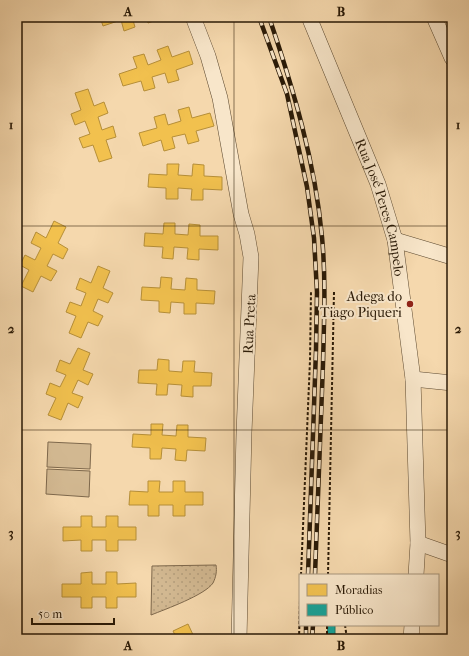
<svg xmlns="http://www.w3.org/2000/svg" width="469" height="656" font-family="'IM FELL French Canon',serif">
	<style>
		.grass { fill: url(#grass-dots); stroke: #7e684c }
		.pitch { fill: #d2b891; stroke: #7e684c }
		.homes { fill: #f2c14e; stroke: #b68f38 }
		.public { fill: #17a398; stroke: #1c7a6c }
		.lines { fill: none; stroke-linecap: round; stroke-linejoin: round }
		.minor-casing { stroke: #5c4930; stroke-width: 16 }
		.path { stroke: #291906; stroke-width: 2; stroke-dasharray: 3 2; stroke-linecap: butt }
		.minor { stroke: #f8e6ca; stroke-width: 15 }
		.rail-casing { stroke: #291906; stroke-width: 4.5 }
		.rail { stroke: #f8e6ca; stroke-width: 3; stroke-dasharray: 9; stroke-linecap: butt }
		.grid { fill: none; stroke: #291906; stroke-width: 1; stroke-opacity: 0.55 }
		.poi-dot { fill: #8f2418; stroke: #f8e6ca; stroke-width: 1.5 }
		.labels { text-anchor: middle; stroke-width: 4; stroke-linejoin: round; paint-order: stroke }
		.street-label { font-size: 14px; fill: #291906; stroke: #f8e6ca }
		.poi-label { font-size: 14px; fill: #291906; stroke: #f8e6ca; text-anchor: end }
		.neatline { fill: none; stroke: #291906; stroke-width: 1.5 }
		.grid-label { font-size: 13px; text-anchor: middle; font-weight: bold; fill: #291906 }
	</style>
	<defs>
		<pattern id="grass-dots" width="8" height="8" patternUnits="userSpaceOnUse"><rect width="8" height="8" fill="#d2b891"/><path d="M2 2h.1M6 6h.1" fill="none" stroke="#b49e7c" stroke-width="1.8" stroke-linecap="round"/></pattern>
	</defs>
	<rect width="100%" height="100%" fill="#f5d8ad"/>
	<filter id="stains"><feTurbulence type="fractalNoise" baseFrequency=".005" numOctaves="4"/><feColorMatrix values="0 0 0 0 .2 0 0 0 0 .09 0 0 0 0 .02 0 0 0 .5 -.17"/></filter>
	<radialGradient id="worn" r=".72"><stop offset=".6" stop-color="#630" stop-opacity="0"/><stop offset="1" stop-color="#630" stop-opacity=".3"/></radialGradient>
	<path class="grass" d="M216,565C217,571 216,577 213,583C205,595 166,609 151,615L152,566Z"/>
	<g class="pitch">
		<polygon points="48,442 91,444 90,469 47,467"/>
		<polygon points="47,469 90,471 89,497 46,494"/>
	</g>
	<g class="homes">
		<polygon points="100,17 132,17 135,27 124,31 121,20 103,26"/>
		<polygon points="146,17 158,17 159,19 148,23"/>
		<polygon points="168,46 172,57 189,51 193,64 176,70 179,80 168,83 165,73 152,77 155,88 144,91 141,81 123,86 119,74 137,68 133,57 144,54 148,65 161,60 157,50"/>
		<polygon points="88,89 94,106 104,102 108,113 98,117 102,130 113,126 116,137 106,140 112,158 99,162 93,145 83,148 79,138 90,134 85,121 75,125 71,114 81,110 75,93"/>
		<polygon points="189,107 192,118 210,113 214,126 196,131 199,141 188,144 185,134 172,137 175,148 164,151 161,140 143,146 139,133 157,128 154,117 165,114 168,125 181,121 178,110"/>
		<polygon points="167,164 179,164 178,175 192,176 193,164 204,165 204,176 222,177 222,190 203,189 203,200 191,200 192,189 178,188 178,199 166,199 166,188 148,187 149,174 167,175"/>
		<polygon points="54,221 66,227 58,243 68,249 63,259 53,254 47,266 57,271 51,281 41,276 33,292 21,286 29,270 20,265 25,255 35,260 41,248 31,243 36,232 46,238"/>
		<polygon points="164,223 175,223 175,234 188,235 189,224 200,225 200,236 218,236 218,250 199,249 199,260 187,259 188,248 174,247 173,259 162,258 163,247 144,246 145,233 163,234"/>
		<polygon points="98,266 110,271 103,288 113,293 108,303 98,299 93,311 103,316 98,326 88,322 81,338 69,333 76,316 66,312 70,302 81,306 86,293 76,289 80,278 91,283"/>
		<polygon points="161,277 172,278 171,289 185,290 186,278 197,279 197,290 215,291 214,304 196,303 196,314 184,314 184,303 171,302 170,313 159,312 159,301 141,300 142,287 160,288"/>
		<polygon points="78,348 90,353 83,370 93,374 88,385 78,380 72,393 83,397 78,408 68,403 61,420 48,415 56,398 46,394 50,383 60,387 66,375 56,371 60,360 70,364"/>
		<polygon points="158,359 169,360 169,371 182,372 183,361 195,361 194,372 212,373 211,386 193,386 193,397 181,396 182,385 168,384 167,395 156,395 157,384 138,383 139,370 157,370"/>
		<polygon points="151,424 163,424 162,435 176,436 177,425 188,425 188,437 206,438 205,451 187,450 186,461 175,460 176,449 162,448 161,459 150,459 150,448 132,447 133,434 151,435"/>
		<polygon points="148,481 160,481 159,492 173,492 173,481 185,481 185,492 203,492 203,505 185,505 185,516 173,516 173,505 159,505 159,516 148,516 148,505 129,505 130,491 148,492"/>
		<polygon points="81,516 92,516 92,527 106,527 106,516 118,516 118,527 136,527 136,540 118,540 118,551 106,551 106,540 92,540 92,551 81,551 81,540 63,541 63,527 81,527"/>
		<polygon points="92,572 92,584 106,584 106,572 117,572 117,584 136,583 136,597 117,597 117,608 106,608 106,597 92,597 92,608 81,608 81,597 62,597 62,584 81,584 81,573"/>
		<polygon points="188,624 195,639 177,639 173,631"/>
	</g>
	<polygon class="public" points="328,625 335,625 335,639 327,639"/>
	<g class="lines">
		<g class="minor-casing">
			<g id="minor">
				<polyline points="193,17 208,56 220,98 241,214 247,234 251,257 244,433 239,639"/>
				<path id="s1" d="M309,17L378,184L395,240L413,379L418,543L416,575"/>
				<polyline points="434,17 452,58"/>
				<polyline points="395,240 452,257"/>
				<polyline points="413,379 452,383"/>
				<polyline points="418,543 452,555"/>
				<polyline points="411,639 412,625"/>
			</g>
		</g>
		<g class="path">
			<polyline points="301,575 310,360 311,291"/>
			<polyline points="328,575 334,292"/>
			<polyline points="345,625 347,639"/>
			<polyline points="299,639 300,600"/>
			<polyline points="327,639 327,625"/>
		</g>
		<use href="#minor" class="minor"/>
		<g class="rail-casing">
			<g id="rail">
				<polyline points="259,17 287,94 307,187 314,238 317,292 316,350 308,575"/>
				<path d="M269,17C293,88 315,161 322,237C326,279 324,321 323,364C321,434 317,505 315,575"/>
				<polyline points="306,639 306,625"/>
				<polyline points="312,639 313,625"/>
			</g>
		</g>
		<use href="#rail" class="rail"/>
	</g>
	<path class="grid" d="M234,17V639M17,226H452M17,430H452"/>
	<circle class="poi-dot" cx="410" cy="304" r="4"/>
	<g class="labels">
		<g class="street-label">
			<text dy="5" stroke="none"><textPath href="#s1" startOffset="204">Rua José Peres Campelo</textPath></text>
			<text transform="translate(249 324) rotate(-87)" y="5">Rua Preta</text>
		</g>
		<g class="poi-label">
			<text x="402" y="301">Adega do<tspan x="402" dy="16">Tiago Piqueri</tspan></text>
		</g>
	</g>
	<rect width="469" height="656" fill="none" stroke="#f5d8ad" stroke-width="44"/>
	<rect x="299" y="574" width="140" height="52" fill="#f8e6ca" stroke="#a5947c"/>
	<rect x="307" y="584" width="20" height="12" fill="#f2c14e" stroke="#a5947c"/>
	<text x="335" y="594" font-size="12" fill="#291906">Moradias</text>
	<rect x="307" y="604" width="20" height="12" fill="#17a398" stroke="#a5947c"/>
	<text x="335" y="614" font-size="12" fill="#291906">Público</text>
	<path d="M32 618v6h82v-6" fill="none" stroke="#291906" stroke-width="2"/>
	<text x="38" y="618" font-size="12" fill="#291906" stroke="#f8e6ca" stroke-width="3" paint-order="stroke">50 m</text>
	<rect x="22" y="22" width="425" height="612" class="neatline"/>
	<g class="grid-label">
		<text x="128" y="16">A</text>
		<text x="341" y="16">B</text>
		<text x="11" y="129">1</text>
		<text x="458" y="129">1</text>
		<text x="11" y="333">2</text>
		<text x="458" y="333">2</text>
		<text x="11" y="537">3</text>
		<text x="458" y="537">3</text>
		<text x="128" y="650">A</text>
		<text x="341" y="650">B</text>
	</g>
	<rect width="100%" height="100%" filter="url(#stains)"/>
	<rect width="100%" height="100%" fill="url(#worn)"/>
</svg>
